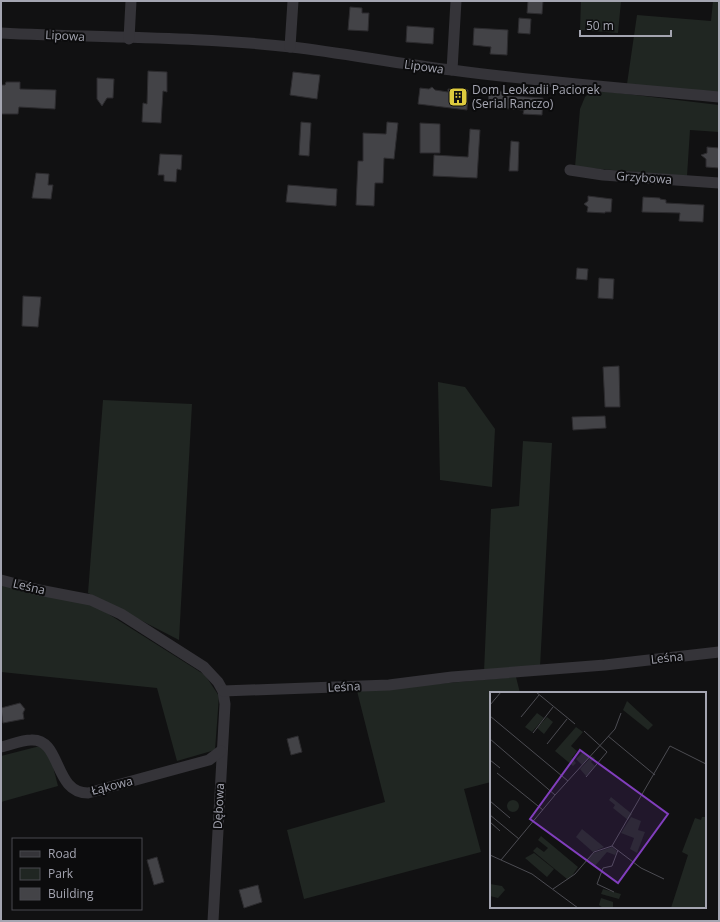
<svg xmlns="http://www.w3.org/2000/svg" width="720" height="922" font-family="'Open Sans',sans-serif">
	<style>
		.green { fill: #202622 }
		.building { fill: #434347; stroke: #2c2b2e }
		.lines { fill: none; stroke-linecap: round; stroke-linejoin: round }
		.street { stroke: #353439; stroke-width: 11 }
		.labels { text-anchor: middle; stroke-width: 4; stroke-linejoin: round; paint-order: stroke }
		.street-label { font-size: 12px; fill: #a4a5b1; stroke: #0c0c0d }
		.poi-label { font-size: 12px; fill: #a4a5b1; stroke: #0c0c0d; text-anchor: start }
		.inset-road { fill: none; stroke: #4c4c52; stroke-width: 1 }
		.view { fill: #813ebd; fill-opacity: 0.15; stroke: #813ebd; stroke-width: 2 }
		.inset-edge { fill: none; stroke: #a4a5b1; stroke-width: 2 }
	</style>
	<rect width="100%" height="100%" fill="#111112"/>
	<g class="green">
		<polygon points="581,1 621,1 618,33 580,30"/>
		<polygon points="713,1 719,1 719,93 627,84 637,15 711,21"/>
		<polygon points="593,90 719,105 719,132 690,130 687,176 575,167 580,109 585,97"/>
		<polygon points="438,382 465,387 495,429 492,487 440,480"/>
		<polygon points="103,400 192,404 179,640 88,593"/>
		<polygon points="523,441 552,443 540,667 484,672 491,509 519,506"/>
		<polygon points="1,584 91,603 205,675 219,696 215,750 177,761 157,688 1,672"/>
		<polygon points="516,677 520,693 491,693 491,782 464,789 481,852 304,899 287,830 385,802 357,691"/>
		<polygon points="40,746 50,755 58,786 1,802 1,756"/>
	</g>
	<g class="building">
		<polygon points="528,1 543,1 542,14 527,13"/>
		<polygon points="350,7 362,8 362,13 369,13 368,31 348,30"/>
		<polygon points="519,18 531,19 530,34 518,33"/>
		<polygon points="407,26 434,28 433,44 406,42"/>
		<polygon points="474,28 508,30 507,55 490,54 491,47 473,45"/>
		<polygon points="148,71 167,72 167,92 163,91 161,123 142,122 143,103 147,104"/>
		<polygon points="293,72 320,75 317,99 290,95"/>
		<polygon points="97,78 114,79 113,98 107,98 102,106 97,99"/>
		<polygon points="6,82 20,82 20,89 56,90 55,109 19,107 18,114 1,114 1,85 5,85"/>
		<polygon points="432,87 435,90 448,92 448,89 468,90 467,110 418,104 420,88 429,89"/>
		<polygon points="489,90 509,92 509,96 543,98 542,115 523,114 524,110 488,107"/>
		<polygon points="301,122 311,123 309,156 299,155"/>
		<polygon points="387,122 398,123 394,159 384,158 383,183 375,183 374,206 356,205 358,161 363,161 363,133 386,134"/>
		<polygon points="420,123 440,124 440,153 420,153"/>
		<polygon points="470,129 480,130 477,178 433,176 434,155 468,157"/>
		<polygon points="511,141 519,142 518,171 509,171"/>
		<polygon points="707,147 719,148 719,168 706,167 706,159 701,155 707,153"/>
		<polygon points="160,154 182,155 181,170 177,169 176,182 164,181 164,175 158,175"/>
		<polygon points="36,173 49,174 48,185 53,185 51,199 32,198"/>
		<polygon points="288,185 337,189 336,206 286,202"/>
		<polygon points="588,196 612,199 611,212 605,212 605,213 587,212 588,207 584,204 588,201"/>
		<polygon points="643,197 660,198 660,199 666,200 666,203 704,205 703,222 679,221 680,213 642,212"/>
		<polygon points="577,268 588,269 587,280 576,279"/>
		<polygon points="599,278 614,279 613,299 598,298"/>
		<polygon points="23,296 41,297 38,327 22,326"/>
		<polygon points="619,366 620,407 605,407 603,367"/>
		<polygon points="605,416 606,428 573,430 572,417"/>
		<polygon points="20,703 25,709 23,713 24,719 3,723 1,708"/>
		<polygon points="298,736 302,752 291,755 287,739"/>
		<polygon points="157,857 164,882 154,885 147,860"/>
		<polygon points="258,885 262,902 244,908 239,890"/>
	</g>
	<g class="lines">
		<g class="street">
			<path d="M1,33C98,38 194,36 291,47C345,53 398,64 452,70C541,82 630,89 719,97"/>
			<polyline points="129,39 131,1"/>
			<polyline points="290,47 293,1"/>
			<polyline points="452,70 456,1"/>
			<polyline points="570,170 603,175 719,183"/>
			<polyline points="1,580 39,590 91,600 121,614 204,667 218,682 223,691 225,704 213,921"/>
			<polyline points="223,691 389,685 452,677 605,665 719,652"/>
			<path d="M1,747C10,745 22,740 31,740C62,738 53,793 88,793L209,760L221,751"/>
		</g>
	</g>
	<defs>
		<g id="building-square" transform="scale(1)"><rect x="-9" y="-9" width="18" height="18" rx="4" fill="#decb3e" stroke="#0c0c0d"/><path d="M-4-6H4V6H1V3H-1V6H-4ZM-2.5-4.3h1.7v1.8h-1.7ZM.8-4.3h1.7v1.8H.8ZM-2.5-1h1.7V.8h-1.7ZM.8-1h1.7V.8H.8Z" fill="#111"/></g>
	</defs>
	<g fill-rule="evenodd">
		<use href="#building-square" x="458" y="97"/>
	</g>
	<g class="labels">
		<g class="street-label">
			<text transform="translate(65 36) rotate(3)" y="4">Lipowa</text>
			<text transform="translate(424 67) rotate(8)" y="4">Lipowa</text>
			<text transform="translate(644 178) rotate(4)" y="4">Grzybowa</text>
			<text transform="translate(29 587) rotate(13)" y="4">Leśna</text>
			<text transform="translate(667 658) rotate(-6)" y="4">Leśna</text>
			<text transform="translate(344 687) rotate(-3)" y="4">Leśna</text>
			<text transform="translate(112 786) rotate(-14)" y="4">Łąkowa</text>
			<text transform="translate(219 806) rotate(-87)" y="4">Dębowa</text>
		</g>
		<g class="poi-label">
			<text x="472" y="94">Dom Leokadii Paciorek<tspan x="472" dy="14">(Serial Ranczo)</tspan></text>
		</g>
	</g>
	<g transform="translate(490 692)">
		<rect width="216" height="216" fill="#111112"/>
		<path d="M137,9L163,33L158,38L133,18ZM47,21L54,26L42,40L35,35ZM57,25L63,30L54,42L47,36ZM86,35L93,40L81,54L87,59L82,66L86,71L83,74L65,59ZM91,57L100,65L92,73L86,67L92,61ZM102,64L105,66L101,70L105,74L96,84L90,77ZM121,105L142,122L138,128L123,116L125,113L119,108ZM17 114a6 6 0 1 1 12 0a6 6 0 1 1-12 0ZM141,125L151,129L148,138L155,140L147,161L140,157L144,146L131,141ZM212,125H216V216H181L198,163L192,160L205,126L211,128ZM92,137L114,155L103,160L86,145ZM51,144L88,175L82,184L77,187L43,159L47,155L54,160L58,156L48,148ZM122,155L127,159L125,163L117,160L104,175L96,168L104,161ZM44,161L64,177L57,185L35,166ZM0,192L12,194L15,198L8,206L0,204ZM113,197L131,202L129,207L111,202ZM111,206L123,210V216H113L109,213Z" fill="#202622"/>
		<path class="inset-road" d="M46,0L85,32M0,13L11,0M0,24L78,89M31,25L49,3M94,39L117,60L96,85M43,41L63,15M118,44L165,83M0,47L65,103M57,52L77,27M0,68L10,76M7,81L53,118M0,109L20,126M0,123L29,147M0,130L10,139M122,154L151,176L174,187M0,163L42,182L88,216M11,168L65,103L125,37L131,21M63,197L85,182L104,160L122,154L180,54L216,72M124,200L107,192L113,176L122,174L128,158"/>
		<path class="view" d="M90,58L178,122L128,191L40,127Z"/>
		<rect width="216" height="216" class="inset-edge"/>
	</g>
	<rect width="720" height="922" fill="none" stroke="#a4a5b1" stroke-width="4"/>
	<rect x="12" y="838" width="130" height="72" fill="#0c0c0d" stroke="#49494f"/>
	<rect x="20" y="851" width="20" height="6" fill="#353439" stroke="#49494f"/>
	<text x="48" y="858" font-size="12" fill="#a4a5b1">Road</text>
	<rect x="20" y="868" width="20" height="12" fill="#202622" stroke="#49494f"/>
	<text x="48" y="878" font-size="12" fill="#a4a5b1">Park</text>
	<rect x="20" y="888" width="20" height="12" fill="#434347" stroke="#49494f"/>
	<text x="48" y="898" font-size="12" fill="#a4a5b1">Building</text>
	<path d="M580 30v6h91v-6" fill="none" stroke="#a4a5b1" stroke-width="2"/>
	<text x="586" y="30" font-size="12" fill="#a4a5b1" stroke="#0c0c0d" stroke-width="3" paint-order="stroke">50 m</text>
</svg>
